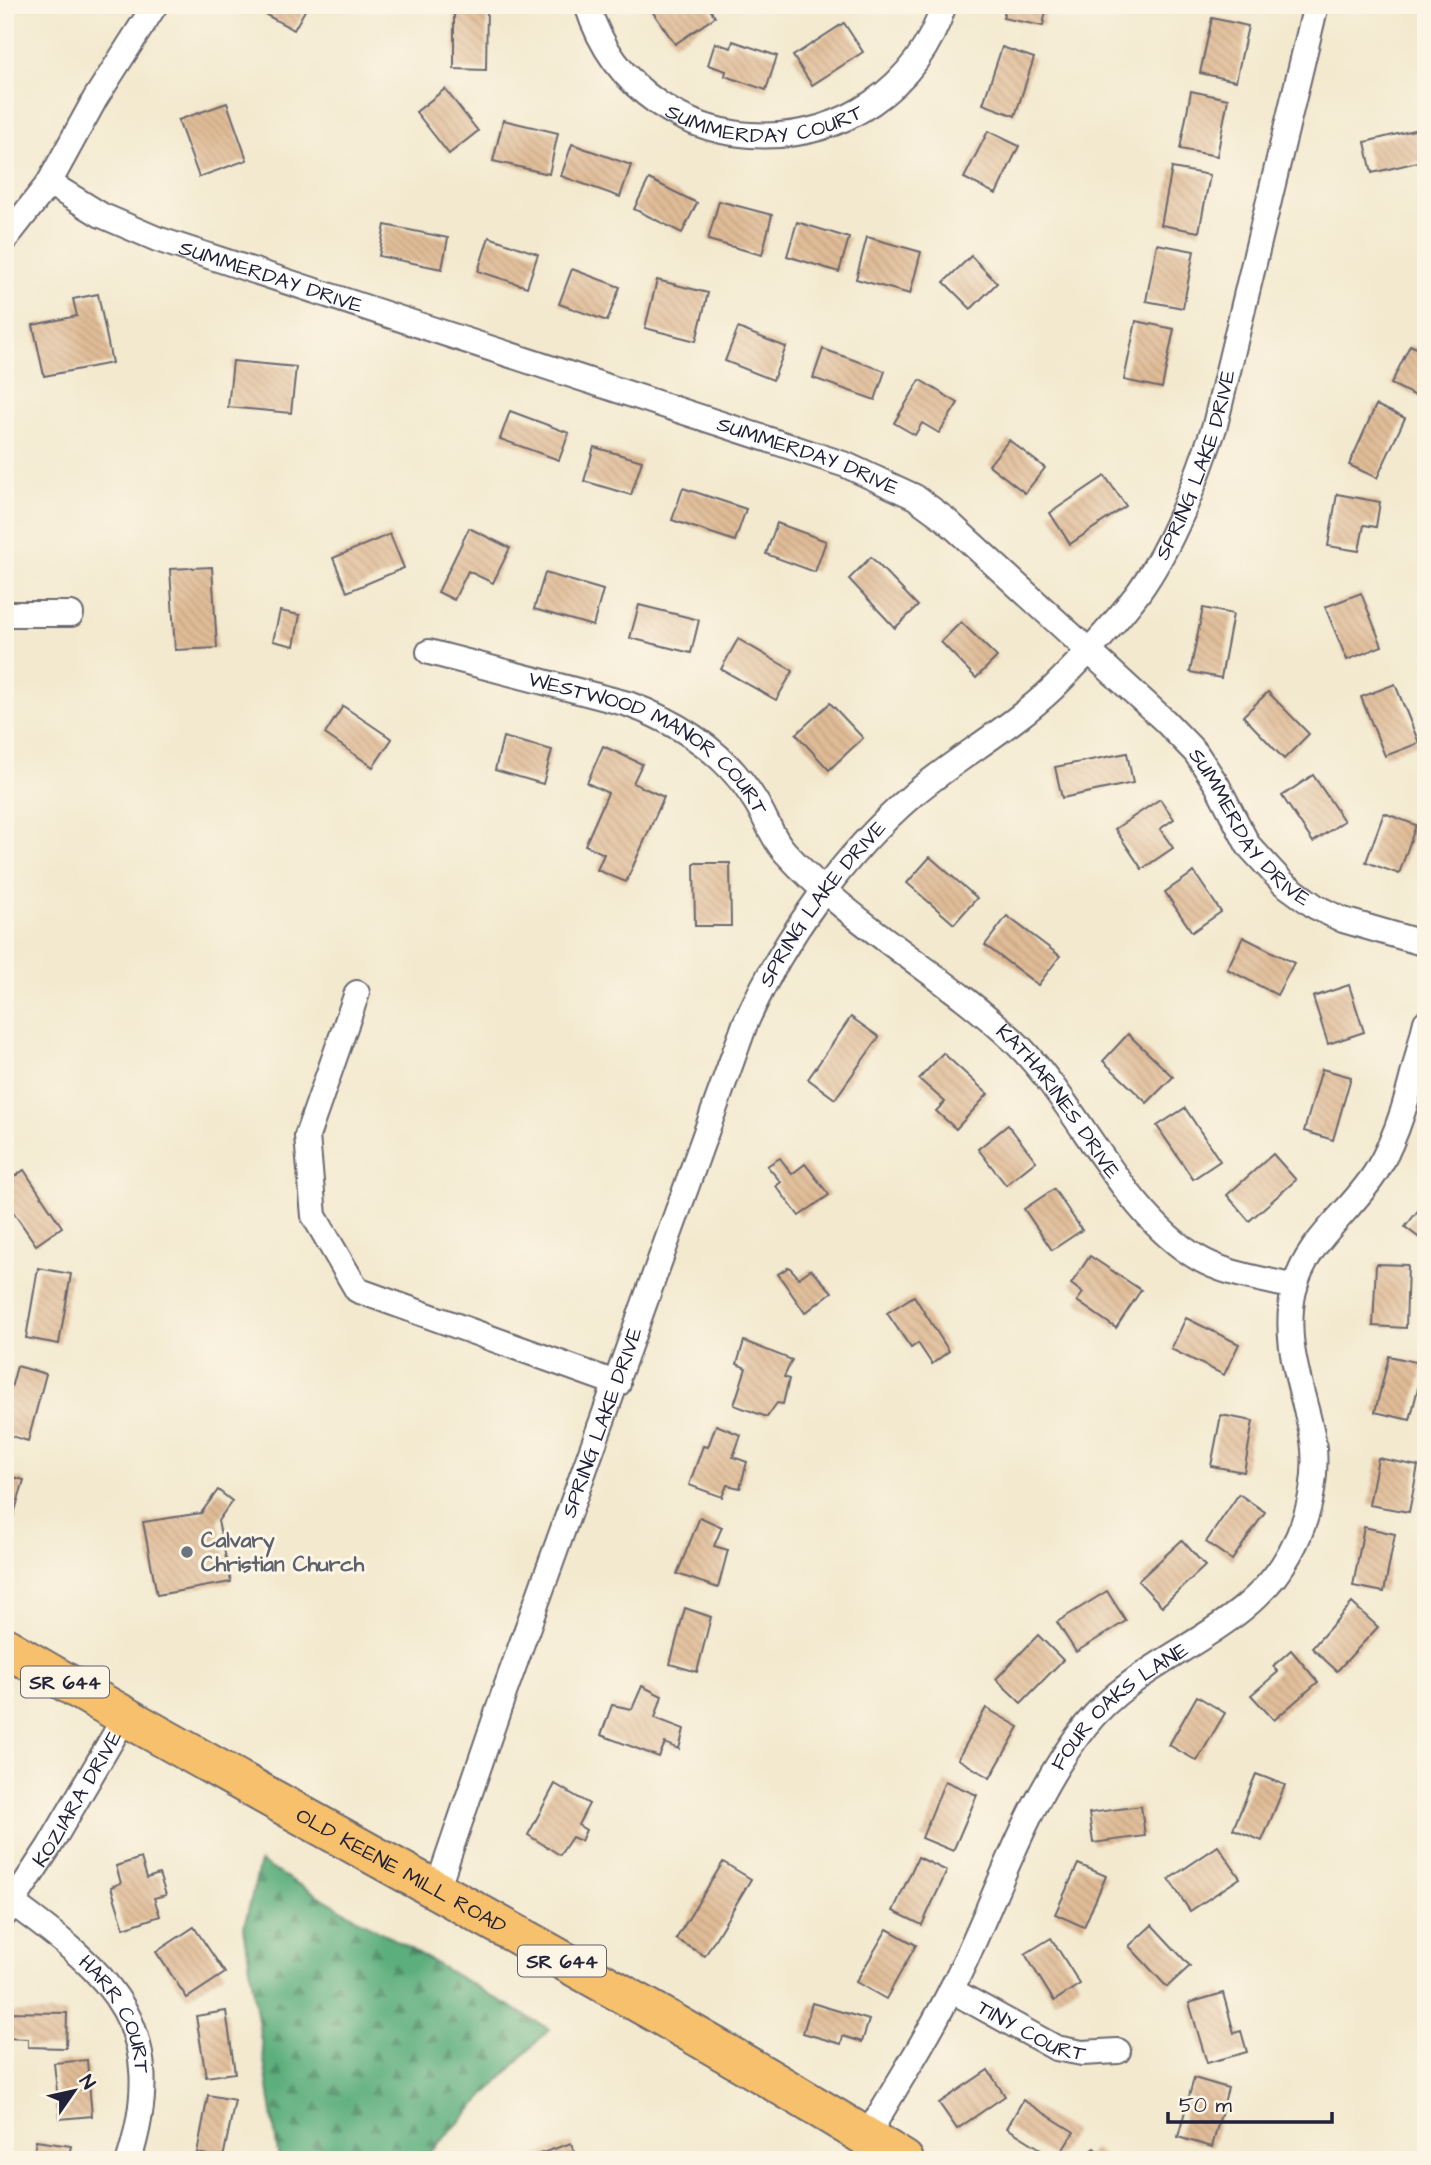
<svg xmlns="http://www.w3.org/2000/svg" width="1431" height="2165" font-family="'Architects Daughter',sans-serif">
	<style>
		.forest { fill: url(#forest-firs); stroke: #3f685b; stroke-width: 2 }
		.building { fill: url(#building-back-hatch) }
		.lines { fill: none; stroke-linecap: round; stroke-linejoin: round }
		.street-casing { stroke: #6b686f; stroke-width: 28 }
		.primary-casing { stroke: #6b686f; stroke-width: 42 }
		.street { stroke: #fff; stroke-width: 24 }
		.primary { stroke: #f7c06c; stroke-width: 38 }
		.worship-dot { fill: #6b7280; stroke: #fcf5e5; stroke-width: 2.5 }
		.labels { text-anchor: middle; stroke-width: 6; stroke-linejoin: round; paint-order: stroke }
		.shield { fill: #fcf5e5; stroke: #63616e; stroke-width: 2 }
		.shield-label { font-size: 19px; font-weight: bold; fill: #22223b }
		.street-label { font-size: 21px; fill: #22223b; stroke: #fcf5e5 }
		.worship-label { font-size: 21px; font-weight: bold; fill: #5b616d; stroke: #fcf5e5; text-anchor: start }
	</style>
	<defs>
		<pattern id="forest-firs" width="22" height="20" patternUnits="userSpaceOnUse" patternTransform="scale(1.75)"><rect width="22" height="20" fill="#5cae7b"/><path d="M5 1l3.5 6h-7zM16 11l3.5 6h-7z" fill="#4c8d66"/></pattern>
		<pattern id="building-back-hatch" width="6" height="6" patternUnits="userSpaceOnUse" patternTransform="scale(1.75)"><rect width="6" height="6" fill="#e0bc97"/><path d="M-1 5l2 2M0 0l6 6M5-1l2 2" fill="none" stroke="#c0a183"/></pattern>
	</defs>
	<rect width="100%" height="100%" fill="#fcf5e5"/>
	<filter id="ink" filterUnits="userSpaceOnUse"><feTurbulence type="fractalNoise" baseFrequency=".0143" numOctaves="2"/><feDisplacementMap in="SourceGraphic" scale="14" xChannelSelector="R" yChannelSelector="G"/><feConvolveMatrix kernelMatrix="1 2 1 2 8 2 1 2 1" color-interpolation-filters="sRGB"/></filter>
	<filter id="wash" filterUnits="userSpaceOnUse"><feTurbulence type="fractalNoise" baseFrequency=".00686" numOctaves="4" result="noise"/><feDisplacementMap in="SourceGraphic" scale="28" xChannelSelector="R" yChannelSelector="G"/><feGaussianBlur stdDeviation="1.57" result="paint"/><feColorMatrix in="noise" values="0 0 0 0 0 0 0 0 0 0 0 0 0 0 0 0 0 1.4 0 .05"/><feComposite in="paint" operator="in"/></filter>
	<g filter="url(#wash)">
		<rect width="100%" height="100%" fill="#f3e9cf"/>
		<polygon class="forest" points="260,1862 549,2029 423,2160 279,2160 244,1927"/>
		<g id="blocks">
			<g class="building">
				<polygon points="248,5 308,5 294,30"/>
				<polygon points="648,5 707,5 715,17 675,44"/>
				<polygon points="868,5 887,5 886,10"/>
				<polygon points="1006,5 1047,5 1043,26 1003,18"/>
				<polygon points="454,7 487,7 486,70 454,69"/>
				<polygon points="1212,18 1248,26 1236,81 1200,73"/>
				<polygon points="844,23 863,52 812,85 793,56"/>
				<polygon points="733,41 777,56 766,90 725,76 726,71 708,65 715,43 731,48"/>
				<polygon points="1002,47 1034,58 1015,116 983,104"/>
				<polygon points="5,50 12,56 5,64"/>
				<polygon points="445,89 478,131 449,154 416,112"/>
				<polygon points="1191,91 1228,99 1217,156 1180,149"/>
				<polygon points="227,103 247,160 199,177 178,120"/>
				<polygon points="503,120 558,133 549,174 493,161"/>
				<polygon points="1426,127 1426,160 1372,173 1365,142"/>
				<polygon points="988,131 1019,146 996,194 964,178"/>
				<polygon points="572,144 631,165 620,197 561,176"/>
				<polygon points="1172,168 1210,175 1199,232 1161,225"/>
				<polygon points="649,179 697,203 682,233 634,209"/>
				<polygon points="719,201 772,215 762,255 708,240"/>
				<polygon points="797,222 849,238 839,272 787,256"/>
				<polygon points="385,225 448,238 442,269 379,256"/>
				<polygon points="489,237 538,254 527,287 478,271"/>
				<polygon points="867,237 921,252 910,294 856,279"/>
				<polygon points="1157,244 1194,251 1183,308 1146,301"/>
				<polygon points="971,256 997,283 971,309 944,282"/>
				<polygon points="572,269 620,287 607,321 559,304"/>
				<polygon points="657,280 708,293 696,341 645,328"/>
				<polygon points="98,294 112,363 44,376 33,325 77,316 73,299"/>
				<polygon points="1136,321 1174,329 1162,388 1124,380"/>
				<polygon points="738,328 786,347 773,380 725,361"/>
				<polygon points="1410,345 1426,352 1426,401 1391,384"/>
				<polygon points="823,349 885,371 875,400 813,378"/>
				<polygon points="233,361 296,367 291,413 228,407"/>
				<polygon points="920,380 958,403 939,433 922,423 915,435 894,423"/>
				<polygon points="1376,405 1405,418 1377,478 1349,465"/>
				<polygon points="510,411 569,433 559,460 500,439"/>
				<polygon points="1009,440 1045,468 1025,493 989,465"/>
				<polygon points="594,447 642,461 631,495 584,481"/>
				<polygon points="1105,476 1126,506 1070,544 1050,513"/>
				<polygon points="683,488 746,509 735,541 672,520"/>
				<polygon points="1337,494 1380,502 1376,527 1364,525 1359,551 1328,546"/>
				<polygon points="777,523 826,541 815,572 766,554"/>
				<polygon points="469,528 510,548 493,583 468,571 454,600 438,592"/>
				<polygon points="390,534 404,568 347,592 333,558"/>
				<polygon points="871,557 918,606 895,628 849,579"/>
				<polygon points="212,567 217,648 175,650 170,569"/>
				<polygon points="545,573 603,590 593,626 534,609"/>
				<polygon points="1361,593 1382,646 1347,660 1325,607"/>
				<polygon points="639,605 699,620 691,653 630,638"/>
				<polygon points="1203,608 1233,614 1221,678 1190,672"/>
				<polygon points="280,611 300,615 294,646 273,641"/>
				<polygon points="961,622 997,657 976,678 941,642"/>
				<polygon points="738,639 793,671 776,700 721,669"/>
				<polygon points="1395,684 1419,743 1385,756 1361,697"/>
				<polygon points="1268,692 1309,734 1284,759 1243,716"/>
				<polygon points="830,703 863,738 829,770 796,734"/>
				<polygon points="343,706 392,739 373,767 325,734"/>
				<polygon points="503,737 552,750 543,784 495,770"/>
				<polygon points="603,746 642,764 633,783 664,797 626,882 597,870 604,854 585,845 608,793 587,783"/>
				<polygon points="1127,753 1133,783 1062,798 1055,767"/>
				<polygon points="1313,775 1344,821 1313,842 1282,796"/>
				<polygon points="1160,799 1174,819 1160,829 1173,848 1142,869 1115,829"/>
				<polygon points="1384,813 1416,825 1399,874 1366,862"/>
				<polygon points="930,857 977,898 954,924 907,883"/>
				<polygon points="694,863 730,863 731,926 695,926"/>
				<polygon points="1194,872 1221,912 1192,932 1165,892"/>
				<polygon points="1007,916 1060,956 1038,985 985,945"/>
				<polygon points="1243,937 1294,963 1277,995 1227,969"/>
				<polygon points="1349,985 1364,1032 1328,1044 1313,997"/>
				<polygon points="851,1017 879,1037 835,1099 808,1079"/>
				<polygon points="1128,1034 1173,1077 1147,1103 1103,1061"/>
				<polygon points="943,1053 988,1094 956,1129 936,1111 945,1102 919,1079"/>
				<polygon points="1322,1069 1351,1077 1333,1140 1304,1131"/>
				<polygon points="1185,1108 1220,1161 1193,1179 1157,1126"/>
				<polygon points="1008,1125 1036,1161 1006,1185 978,1149"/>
				<polygon points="1273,1154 1296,1180 1249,1221 1227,1195"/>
				<polygon points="780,1158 792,1174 805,1164 829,1195 799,1216 776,1186 781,1182 767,1166"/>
				<polygon points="24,1170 62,1227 36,1245 5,1200 5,1183"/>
				<polygon points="1054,1189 1082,1230 1052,1250 1024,1209"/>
				<polygon points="1420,1208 1426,1212 1426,1243 1405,1227"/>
				<polygon points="1090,1256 1141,1290 1116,1328 1077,1301 1083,1293 1071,1284"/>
				<polygon points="1376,1264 1408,1265 1406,1328 1373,1326"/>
				<polygon points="789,1267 799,1278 811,1269 832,1292 805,1313 778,1274"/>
				<polygon points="38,1268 71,1274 59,1344 26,1338"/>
				<polygon points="914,1296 949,1351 932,1364 918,1343 911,1348 887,1313"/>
				<polygon points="1186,1318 1239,1344 1224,1375 1171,1349"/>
				<polygon points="744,1341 792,1360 784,1377 789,1379 783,1404 777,1403 767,1417 734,1405 746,1368 737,1364"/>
				<polygon points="1389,1356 1424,1364 1410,1420 1375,1412"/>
				<polygon points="17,1366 46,1374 28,1441 5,1434 5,1410"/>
				<polygon points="1221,1415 1253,1421 1244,1472 1211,1466"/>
				<polygon points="716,1425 741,1435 733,1457 747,1462 740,1488 727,1485 722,1497 689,1485 703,1446 708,1447"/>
				<polygon points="1378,1458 1418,1466 1409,1512 1369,1505"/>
				<polygon points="5,1475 24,1480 6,1541 5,1541"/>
				<polygon points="218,1490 232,1501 218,1521 231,1582 157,1595 143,1522 201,1513"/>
				<polygon points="1239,1494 1265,1512 1232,1560 1206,1542"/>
				<polygon points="700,1517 722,1527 714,1546 728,1550 718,1588 677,1574"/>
				<polygon points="1364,1527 1395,1534 1384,1592 1353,1586"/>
				<polygon points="1182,1540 1205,1566 1162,1606 1138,1581"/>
				<polygon points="1107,1591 1126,1621 1076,1652 1057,1622"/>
				<polygon points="1352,1603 1378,1627 1337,1671 1312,1648"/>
				<polygon points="685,1608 711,1617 697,1672 670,1664"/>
				<polygon points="1038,1635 1063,1660 1021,1703 996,1679"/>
				<polygon points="1291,1650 1318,1682 1274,1720 1251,1695 1278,1672 1273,1666"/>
				<polygon points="642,1686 662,1696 655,1718 684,1729 679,1749 665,1743 659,1757 601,1735 612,1705 632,1709"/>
				<polygon points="1197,1696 1225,1713 1197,1761 1169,1745"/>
				<polygon points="986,1708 1019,1727 990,1778 958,1759"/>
				<polygon points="1256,1774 1285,1785 1262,1841 1233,1829"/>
				<polygon points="945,1781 977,1795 953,1851 922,1838"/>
				<polygon points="555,1784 589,1804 578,1825 586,1830 581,1841 572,1837 560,1855 528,1835"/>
				<polygon points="1141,1806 1145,1836 1093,1843 1089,1813"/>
				<polygon points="1218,1846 1240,1878 1190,1911 1169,1879"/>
				<polygon points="918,1857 947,1871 922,1925 893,1911"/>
				<polygon points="141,1858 147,1878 159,1874 166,1895 154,1898 160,1916 124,1928 111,1887 121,1883 116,1866"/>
				<polygon points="723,1862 751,1879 705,1956 676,1939"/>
				<polygon points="1078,1864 1106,1876 1084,1927 1055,1914"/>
				<polygon points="1152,1925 1190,1966 1167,1987 1129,1946"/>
				<polygon points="194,1927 225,1973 187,1998 156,1952"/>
				<polygon points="887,1929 916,1945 886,1999 856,1982"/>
				<polygon points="1051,1938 1080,1984 1054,2001 1025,1954"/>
				<polygon points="1223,1993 1234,2033 1241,2031 1247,2052 1207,2063 1189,2003"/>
				<polygon points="812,2003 869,2020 862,2042 843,2036 841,2044 803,2033"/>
				<polygon points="226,2011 235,2073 206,2077 196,2016"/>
				<polygon points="5,2012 67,2013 66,2048 28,2047 28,2039 5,2038"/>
				<polygon points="87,2060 92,2116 60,2119 54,2063"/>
				<polygon points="988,2070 1005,2096 957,2129 939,2103"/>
				<polygon points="1194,2078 1228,2088 1212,2147 1178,2137"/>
				<polygon points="208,2095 235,2100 223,2158 197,2153"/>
				<polygon points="1023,2100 1074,2132 1057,2159 1007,2128"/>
				<polygon points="36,2141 71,2146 68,2160 33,2160"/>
				<polygon points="571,2143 577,2160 525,2160 525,2159"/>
				<polygon points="1094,2148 1107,2160 1084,2160"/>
			</g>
		</g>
	</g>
	<g filter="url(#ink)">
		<use href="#blocks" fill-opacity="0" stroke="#6b686f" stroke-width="2"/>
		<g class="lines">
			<g class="street-casing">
				<g id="street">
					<path id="s1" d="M587,5C642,180 888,178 944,5"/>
					<path id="s2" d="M49,183L101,215L157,239L846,465L915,497L945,519L1165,721L1196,753L1217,785L1248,845L1283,883L1316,907L1343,920L1426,944"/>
					<polyline points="5,239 49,183 95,99 155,5"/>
					<polyline points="5,614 71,614"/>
					<path id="s3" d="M429,652L628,704C680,723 726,753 756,802C766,818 772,838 785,852C852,926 942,973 1014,1041C1078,1103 1123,1215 1198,1258C1227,1275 1263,1279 1295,1287"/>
					<polyline points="357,993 307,1136 314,1216 357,1290 618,1384"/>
					<path id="s4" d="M437,1889L504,1693L745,1024C783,939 843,855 914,794C958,757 1011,728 1053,688C1082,659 1113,626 1138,593C1174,543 1195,483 1215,425L1316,5"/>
					<path id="s5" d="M14,1904C114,1977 170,2028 129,2160"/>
					<path id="s6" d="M5,1914L49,1847L125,1717"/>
					<path id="s7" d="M951,1990L1056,2048L1082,2053L1118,2051"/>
					<path id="s8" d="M867,2136C895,2087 927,2039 952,1988C996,1901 1025,1801 1086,1725C1144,1653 1245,1636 1290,1553C1311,1515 1321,1468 1310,1425C1299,1379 1283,1338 1294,1290C1305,1242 1351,1212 1376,1172C1404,1126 1413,1073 1426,1022"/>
				</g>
			</g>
			<g class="primary-casing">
				<g id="primary">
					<path id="s9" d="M5,1647C303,1822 611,1978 904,2160"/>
				</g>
			</g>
			<use href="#street" class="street"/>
			<use href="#primary" class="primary"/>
		</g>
	</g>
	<circle class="worship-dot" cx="187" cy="1552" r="7"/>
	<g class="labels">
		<g class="shield">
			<rect x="21" y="1666.5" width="88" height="31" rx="5"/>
			<rect x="518" y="1945.5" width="88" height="31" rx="5"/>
		</g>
		<g class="shield-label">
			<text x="65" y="1689">SR 644</text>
			<text x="562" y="1968">SR 644</text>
		</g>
		<g class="street-label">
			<text dy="7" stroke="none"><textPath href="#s1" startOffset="236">SUMMERDAY COURT</textPath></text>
			<text dy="7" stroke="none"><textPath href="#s2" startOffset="242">SUMMERDAY DRIVE</textPath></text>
			<text dy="7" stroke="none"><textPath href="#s2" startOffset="808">SUMMERDAY DRIVE</textPath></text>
			<text dy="7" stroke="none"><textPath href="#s4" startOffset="1650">SPRING LAKE DRIVE</textPath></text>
			<text dy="7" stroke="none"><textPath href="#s3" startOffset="243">WESTWOOD MANOR COURT</textPath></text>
			<text dy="7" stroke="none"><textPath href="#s2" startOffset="1396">SUMMERDAY DRIVE</textPath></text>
			<text dy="7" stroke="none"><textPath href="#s4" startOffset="1062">SPRING LAKE DRIVE</textPath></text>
			<text dy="7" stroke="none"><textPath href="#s3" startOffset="800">KATHARINES DRIVE</textPath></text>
			<text dy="7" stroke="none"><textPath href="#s4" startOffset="495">SPRING LAKE DRIVE</textPath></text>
			<text dy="7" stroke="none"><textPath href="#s8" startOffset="504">FOUR OAKS LANE</textPath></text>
			<text dy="7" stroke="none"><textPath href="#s6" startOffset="136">KOZIARA DRIVE</textPath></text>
			<text dy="7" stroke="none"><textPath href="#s9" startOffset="455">OLD KEENE MILL ROAD</textPath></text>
			<text dy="7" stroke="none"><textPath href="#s5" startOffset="154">HARR COURT</textPath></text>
			<text dy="7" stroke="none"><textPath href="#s7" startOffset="91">TINY COURT</textPath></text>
		</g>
		<g class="worship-label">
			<text x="201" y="1547">Calvary<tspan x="201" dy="24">Christian Church</tspan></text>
		</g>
	</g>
	<rect width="1431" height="2165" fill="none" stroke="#fcf5e5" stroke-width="28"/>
	<g transform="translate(74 2091) rotate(56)" stroke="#fcf5e5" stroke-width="5" paint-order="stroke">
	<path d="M0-5L12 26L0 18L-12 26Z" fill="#22223b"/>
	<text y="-10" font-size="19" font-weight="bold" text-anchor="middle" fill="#22223b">N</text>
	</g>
	<path d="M1168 2112v10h164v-10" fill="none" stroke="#22223b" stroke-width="3.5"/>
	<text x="1179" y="2112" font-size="21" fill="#22223b" stroke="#fcf5e5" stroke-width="5" paint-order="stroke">50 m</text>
</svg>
